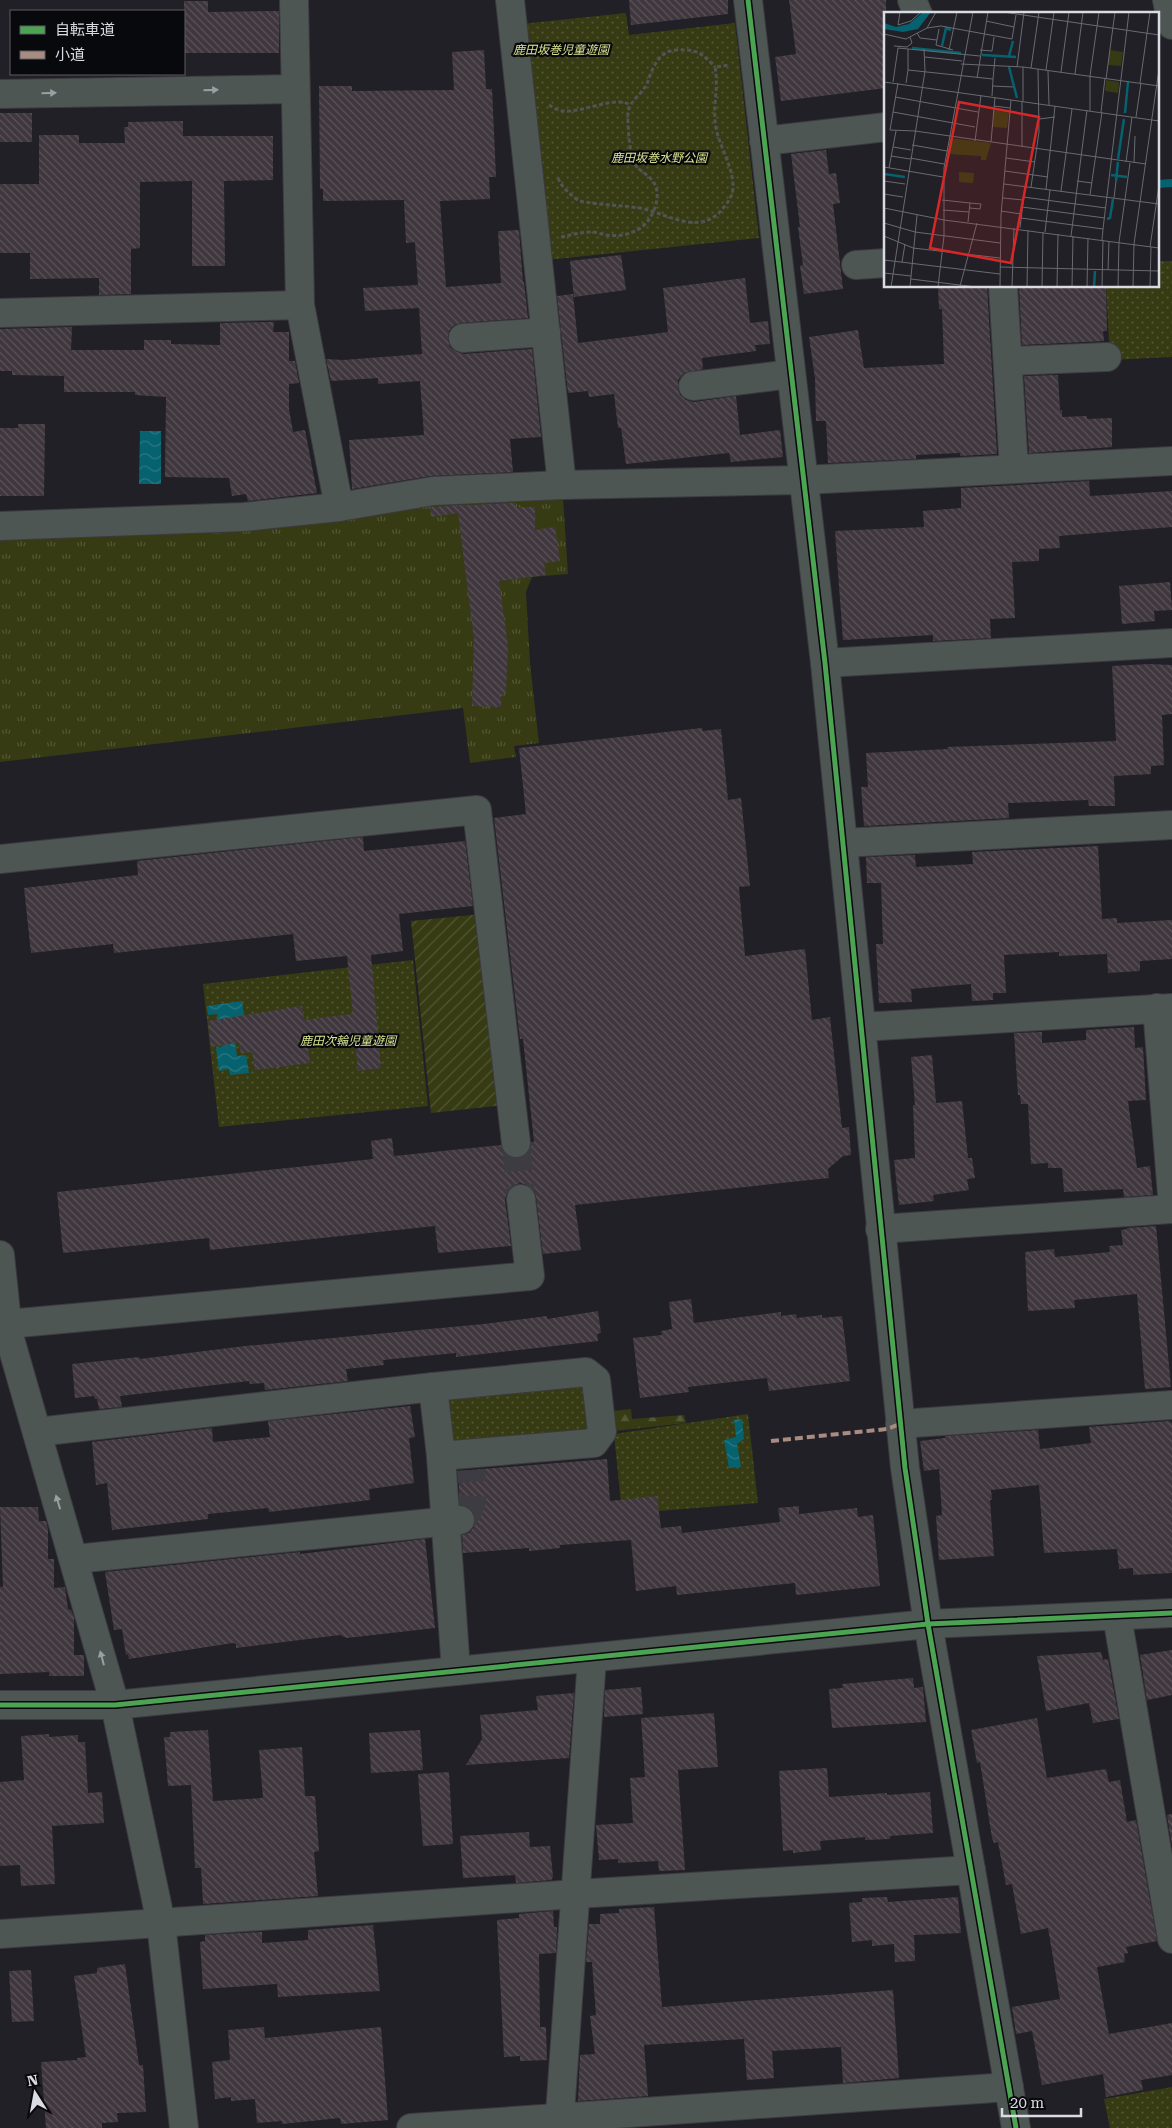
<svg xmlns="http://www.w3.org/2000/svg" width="1172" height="2128" font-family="'Roboto Serif','Noto Sans JP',serif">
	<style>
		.grass { fill: url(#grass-tufts) }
		.forest { fill: url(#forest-firs) }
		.park { fill: url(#park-dots) }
		.garden { fill: url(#garden-furrows) }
		.water { fill: url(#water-waves) }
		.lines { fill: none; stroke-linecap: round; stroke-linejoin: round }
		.stream { stroke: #06626e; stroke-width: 8 }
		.building { fill: url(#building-back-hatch) }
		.minor-tunnel { stroke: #3c3c42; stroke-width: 28; stroke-dasharray: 28 14; stroke-linecap: butt }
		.minor-casing { stroke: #3b3b40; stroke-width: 30 }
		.path { stroke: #505454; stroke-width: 3; stroke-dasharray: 4 2.5; stroke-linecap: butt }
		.minor { stroke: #4e5654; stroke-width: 28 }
		.quiet { stroke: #a88b81; stroke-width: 4; stroke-dasharray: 8 4; stroke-linecap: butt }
		.cycleway-casing { stroke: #08090d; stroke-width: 8 }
		.cycleway { stroke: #4ca352; stroke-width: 5 }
		.oneway { fill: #9b9fa3 }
		.labels { text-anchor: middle; stroke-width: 4.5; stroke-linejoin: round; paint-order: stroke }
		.park-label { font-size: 12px; font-style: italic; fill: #dae58e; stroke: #08090d }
		.inset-river { fill: none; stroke: #06626e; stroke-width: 2.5 }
		.inset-road { fill: none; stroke: #6a6b72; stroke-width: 1 }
		.view { fill: #d62828; fill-opacity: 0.15; stroke: #d62828; stroke-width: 2.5 }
		.inset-edge { fill: none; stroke: #dadbe3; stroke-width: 2.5 }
	</style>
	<defs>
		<pattern id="grass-tufts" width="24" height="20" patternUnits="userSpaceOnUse" patternTransform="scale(1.25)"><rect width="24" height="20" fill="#363b13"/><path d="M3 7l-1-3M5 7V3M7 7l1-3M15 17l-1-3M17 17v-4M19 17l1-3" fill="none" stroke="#525735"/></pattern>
		<pattern id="forest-firs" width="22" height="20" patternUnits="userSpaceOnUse" patternTransform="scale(1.25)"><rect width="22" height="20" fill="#363b13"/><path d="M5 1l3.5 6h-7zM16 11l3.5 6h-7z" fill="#525735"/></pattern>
		<pattern id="park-dots" width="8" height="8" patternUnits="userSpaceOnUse" patternTransform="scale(1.25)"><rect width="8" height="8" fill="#363b13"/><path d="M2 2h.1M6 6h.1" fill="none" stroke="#525735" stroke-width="1.8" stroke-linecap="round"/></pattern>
		<pattern id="garden-furrows" width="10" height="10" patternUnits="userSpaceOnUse" patternTransform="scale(1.25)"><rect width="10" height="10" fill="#363b13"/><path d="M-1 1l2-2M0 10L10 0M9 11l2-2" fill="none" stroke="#525735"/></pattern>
		<pattern id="water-waves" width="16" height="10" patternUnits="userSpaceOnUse" patternTransform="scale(1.25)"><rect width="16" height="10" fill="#06626e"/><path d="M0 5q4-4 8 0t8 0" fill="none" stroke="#2a7883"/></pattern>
		<pattern id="building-back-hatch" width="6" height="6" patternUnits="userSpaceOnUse" patternTransform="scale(1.25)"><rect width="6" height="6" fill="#40373e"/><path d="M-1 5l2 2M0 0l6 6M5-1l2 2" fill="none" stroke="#5b535a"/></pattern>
	</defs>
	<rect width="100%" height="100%" fill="#202026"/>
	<polygon class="grass" points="563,498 568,574 532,577 526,592 530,663 539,743 514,746 516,757 470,763 463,708 0,762 0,538 431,505"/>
	<polygon class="forest" points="631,1409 632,1419 684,1415 686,1423 615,1431 613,1411"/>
	<g class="park">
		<polygon points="626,13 629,35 735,23 759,238 547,260 521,24"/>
		<polygon points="1158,261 1172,261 1172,357 1110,360 1106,286 1158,286"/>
		<polygon points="413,960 428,1106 219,1127 203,984"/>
		<polygon points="582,1385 589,1391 593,1428 587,1436 458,1446 448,1437 445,1406 452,1397"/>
		<polygon points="748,1414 758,1503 622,1514 614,1434"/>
		<polygon points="1172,2087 1172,2128 1110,2128 1104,2099"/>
	</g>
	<polygon class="garden" points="482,914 505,1105 431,1113 411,921"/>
	<g class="water">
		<polygon points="140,431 161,431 161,484 139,484"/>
		<polygon points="242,1001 245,1024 233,1026 237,1056 246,1055 249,1073 230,1075 229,1069 219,1071 216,1048 222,1047 217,1014 208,1015 207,1006"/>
		<polygon points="742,1419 744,1439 737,1444 741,1467 729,1468 724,1440 736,1437 734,1420"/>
	</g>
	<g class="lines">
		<polyline class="stream" points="1158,184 1172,183"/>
	</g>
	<g class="building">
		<polygon points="629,0 728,0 728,14 631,25"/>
		<polygon points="789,0 886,0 886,88 781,101 775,57 796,54"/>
		<polygon points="184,1 208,1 208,12 279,11 279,53 184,53"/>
		<polygon points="484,50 486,89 492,89 496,177 489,177 490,199 440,201 446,287 501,283 498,231 519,230 523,282 524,282 528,318 461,323 454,325 449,331 448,340 450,347 457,352 464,354 532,349 541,437 510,439 513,472 430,476 352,489 349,440 424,435 420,381 378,384 378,378 331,381 326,359 343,360 422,354 419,308 365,311 363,288 418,285 415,242 406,243 404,200 323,201 323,189 320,189 319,86 352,86 352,91 454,90 452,52"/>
		<rect x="0" y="113" width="32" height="29"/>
		<polygon points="183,121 183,136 273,136 273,180 224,181 225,266 192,266 192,181 140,182 140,248 131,249 131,294 99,295 99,278 30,279 30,253 0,253 0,184 39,184 39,135 79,135 79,143 125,143 124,127 128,127 128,122"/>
		<polygon points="826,150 829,174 836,173 840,203 833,204 843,289 804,294 800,266 803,265 798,227 800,227 791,154"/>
		<polygon points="621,255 626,290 574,297 570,261"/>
		<polygon points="745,278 750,323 768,321 770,344 755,345 756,351 702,358 703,369 683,374 678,380 678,388 680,395 686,400 694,402 736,396 740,435 780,430 783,457 731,462 729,453 626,464 621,428 618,428 614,394 589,397 588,391 568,393 557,296 573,294 578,343 668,332 663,288"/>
		<polygon points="938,286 987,286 997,454 960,456 960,453 916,455 916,459 828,463 826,421 816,421 815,378 809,337 858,330 864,368 944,364 942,309 939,309"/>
		<polygon points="1019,286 1106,286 1107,331 1103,331 1104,341 1022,345"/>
		<polygon points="274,322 273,332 289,332 289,361 295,361 299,383 289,384 289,409 293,432 305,430 317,493 248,501 246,494 232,496 229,478 165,477 166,397 135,395 135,392 64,392 64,376 12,375 12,371 0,371 0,329 72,327 71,350 144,350 144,340 171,340 171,344 220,345 220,323"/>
		<polygon points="1058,375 1060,410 1062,410 1062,417 1087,416 1087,419 1112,418 1112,447 1029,453 1024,376"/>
		<polygon points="18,424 45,424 44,496 0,496 0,428 18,428"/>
		<polygon points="1089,481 1090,496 1172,491 1172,527 1059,536 1060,548 1039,549 1039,561 1012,562 1015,618 990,619 991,638 933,641 933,635 843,640 835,531 924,527 923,511 961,508 961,488"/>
		<polygon points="516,503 516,507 535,507 535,530 555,527 560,561 544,563 546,575 499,581 508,646 506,694 501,694 501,707 472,706 474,639 458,513 431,517 430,507"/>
		<polygon points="1170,582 1172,610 1154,611 1155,621 1122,624 1119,586"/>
		<polygon points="1149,664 1172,665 1172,714 1162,715 1164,765 1151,766 1151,774 1114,776 1115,806 1089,806 1088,800 1008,803 1009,818 864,826 861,787 868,787 866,753 948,749 947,747 1116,741 1112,666"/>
		<polygon points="702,728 703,731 721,729 728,800 741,798 750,886 739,887 745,956 805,949 812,1020 830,1017 842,1128 849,1127 851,1155 843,1156 828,1169 829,1178 575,1205 581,1250 543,1254 536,1197 534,1190 528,1185 520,1183 511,1187 507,1192 505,1200 511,1246 438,1253 435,1226 210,1250 209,1238 63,1253 57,1192 373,1159 371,1141 392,1138 394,1156 501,1145 504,1153 510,1157 518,1158 526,1155 530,1150 531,1142 534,1142 523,1039 520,1039 494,818 526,814 519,748"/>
		<polygon points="363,837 364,851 465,841 473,906 399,914 403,951 371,955 381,1068 358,1071 355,1042 308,1049 310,1063 255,1070 252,1052 241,1053 239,1043 211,1047 208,1021 302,1006 304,1020 353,1014 347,956 296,961 293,934 114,953 113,944 31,953 24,888 138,875 137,861"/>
		<polygon points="1098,846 1102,919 1117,918 1117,923 1172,920 1172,959 1140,961 1140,971 1108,973 1107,954 1059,956 1059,952 1004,955 1006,993 993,993 993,1000 972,1001 971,984 911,989 912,1002 879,1003 876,944 883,944 881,883 867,883 866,857 915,855 916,867 973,864 972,852"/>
		<polygon points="1134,1027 1135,1048 1143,1047 1146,1100 1128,1101 1137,1168 1150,1166 1153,1195 1124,1197 1123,1189 1064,1192 1062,1168 1048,1168 1048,1163 1031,1164 1028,1104 1021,1104 1020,1095 1018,1095 1014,1033 1042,1032 1042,1043 1086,1040 1086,1030"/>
		<polygon points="932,1055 936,1103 962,1101 968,1158 972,1158 975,1178 967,1179 969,1190 933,1195 934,1201 899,1205 894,1160 915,1158 913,1105 915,1105 911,1057"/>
		<polygon points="1156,1226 1171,1387 1145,1389 1137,1294 1074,1300 1075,1308 1028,1311 1025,1252 1054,1249 1055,1257 1110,1252 1109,1246 1123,1245 1121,1230 1127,1229 1127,1228"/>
		<polygon points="691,1299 694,1323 781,1312 781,1316 796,1314 797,1318 822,1315 822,1318 842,1316 850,1381 769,1391 767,1378 688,1387 689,1392 640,1398 633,1338 662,1335 661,1331 672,1329 669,1302"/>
		<polygon points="598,1311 601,1333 597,1334 598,1341 456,1357 456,1353 383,1360 384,1365 346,1369 348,1381 265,1390 264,1383 250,1384 249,1381 120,1396 122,1407 99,1409 97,1399 95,1399 94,1396 75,1398 72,1364 139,1357 140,1359 245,1346 484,1324 547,1316 547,1319"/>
		<polygon points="410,1406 415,1437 409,1438 414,1483 369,1489 370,1500 269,1512 268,1508 208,1514 208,1519 112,1530 107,1483 96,1485 92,1442 212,1428 213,1442 270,1437 268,1421"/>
		<polygon points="1169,1421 1172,1423 1172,1573 1133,1575 1133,1568 1119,1569 1117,1549 1044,1553 1039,1485 991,1490 992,1500 990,1500 994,1556 939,1560 936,1516 942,1515 939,1469 924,1471 920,1441 945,1438 945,1436 1038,1430 1040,1449 1091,1443 1089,1427"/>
		<polygon points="607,1459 610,1501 657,1496 661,1528 681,1526 682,1533 780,1522 778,1508 799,1506 799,1514 857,1508 858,1517 873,1515 880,1586 796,1595 795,1583 677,1595 676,1586 636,1591 631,1540 560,1545 560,1548 529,1551 529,1548 463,1553 462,1535 469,1533 474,1527 476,1519 472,1511 467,1506 460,1505 458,1471"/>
		<polygon points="0,1507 38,1507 39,1521 46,1521 48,1529 48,1559 54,1559 54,1588 65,1587 68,1609 71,1610 74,1617 74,1655 84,1655 84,1676 49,1676 49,1672 0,1674 0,1587 3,1587"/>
		<polygon points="425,1539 435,1628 347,1638 340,1635 236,1648 236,1644 233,1643 129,1659 128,1654 126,1655 122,1629 114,1630 105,1572 300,1552 300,1554"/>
		<polygon points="1172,1650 1172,1695 1147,1700 1140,1655"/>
		<polygon points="1101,1652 1103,1660 1108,1659 1119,1719 1093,1723 1089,1703 1046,1711 1037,1656"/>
		<polygon points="913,1678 914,1688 923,1687 926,1722 832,1728 829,1689 843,1688 842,1684"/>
		<polygon points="641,1687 643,1714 604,1717 605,1690"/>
		<polygon points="574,1693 569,1758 466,1765 482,1739 480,1715 538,1710 536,1696"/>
		<polygon points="714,1713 718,1767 678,1770 685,1870 659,1871 658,1861 618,1863 618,1859 599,1860 596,1825 633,1823 630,1778 645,1777 641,1718"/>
		<polygon points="1037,1718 1047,1778 1106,1769 1109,1782 1120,1780 1127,1822 1136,1820 1157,1941 1126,1947 1128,1953 1124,1954 1125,1962 1097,1967 1109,2034 1172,2023 1172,2075 1141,2080 1143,2090 1106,2097 1103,2074 1042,2085 1032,2031 1016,2034 1012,2007 1060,1999 1048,1928 1021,1934 1012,1884 1006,1885 998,1842 994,1843 992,1838 980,1762 977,1763 971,1730"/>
		<polygon points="208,1730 213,1801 263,1798 259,1750 302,1747 305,1796 315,1796 319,1851 314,1852 318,1896 203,1904 201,1868 195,1868 191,1785 168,1786 164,1737 170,1737 170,1732"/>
		<polygon points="420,1730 423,1770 371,1773 369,1733"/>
		<polygon points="49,1734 49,1737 78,1735 78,1742 85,1742 88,1793 102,1792 104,1823 52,1826 55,1884 21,1886 20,1865 0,1866 0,1782 24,1780 21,1736"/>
		<polygon points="827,1768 829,1797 887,1793 887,1795 930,1792 933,1833 890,1836 890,1839 865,1840 865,1837 820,1841 821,1850 793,1853 793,1850 783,1851 779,1771"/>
		<polygon points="449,1772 453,1844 423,1846 418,1774"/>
		<polygon points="1172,1814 1172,1846 1167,1815"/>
		<polygon points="529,1832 530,1847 550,1846 553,1877 551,1880 516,1883 515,1875 463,1878 460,1836"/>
		<polygon points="887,1897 888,1902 958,1897 961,1933 914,1935 915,1961 895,1962 894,1944 872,1946 872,1940 852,1942 849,1903 862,1902 862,1898"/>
		<polygon points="654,1907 662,2007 893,1990 899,2078 843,2083 841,2047 772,2051 774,2078 747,2080 744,2039 644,2045 648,2096 578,2101 580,2055 595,2054 590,2016 596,2015 592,1962 586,1962 589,1924 600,1924 600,1914 619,1913 619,1909"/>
		<polygon points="553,1911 554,1927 557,1927 556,1953 539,1954 540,2027 546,2027 547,2060 520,2061 520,2056 504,2057 497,1920 519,1918 519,1914"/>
		<polygon points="373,1925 380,1991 278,1997 277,1984 203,1989 200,1942 205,1941 205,1935 262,1932 262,1943 308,1940 308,1930"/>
		<polygon points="125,1964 139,2065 143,2065 146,2112 117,2113 118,2122 102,2123 102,2128 46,2128 41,2062 77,2060 77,2058 86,2057 74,1976 97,1973 97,1968"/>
		<polygon points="31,1970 34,2021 12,2022 9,1971"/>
		<polygon points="264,2027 265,2038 381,2027 388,2120 341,2124 340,2118 282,2124 282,2121 257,2123 255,2099 231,2101 231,2097 215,2099 212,2062 230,2060 228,2030"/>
	</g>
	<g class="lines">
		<g class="minor-tunnel">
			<polyline points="516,1143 521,1199"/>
			<path d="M460,1520C477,1507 472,1490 471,1470"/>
		</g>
		<g class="minor-casing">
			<g id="minor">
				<polyline points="294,0 300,305 339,507"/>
				<polyline points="510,0 562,485"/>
				<polyline points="748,0 825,663 905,1468 928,1624 1016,2128"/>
				<polyline points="912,0 918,14"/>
				<polyline points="1167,0 1172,25"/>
				<polyline points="0,94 295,89"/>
				<polyline points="764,141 886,127"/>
				<polyline points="856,265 886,263"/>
				<polyline points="1003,286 1014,469"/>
				<polyline points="0,313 300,305"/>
				<polyline points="463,338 546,332"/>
				<polyline points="1008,361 1107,357"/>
				<polyline points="693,386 791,374"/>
				<polyline points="0,526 244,517 339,507 433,491 562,485 803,480 1172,461"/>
				<polyline points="825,663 1172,643"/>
				<polyline points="843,843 1172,825"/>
				<polyline points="0,859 477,810 516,1143"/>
				<polyline points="1157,1008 1172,1195"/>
				<polyline points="862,1027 1172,1008"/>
				<polyline points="880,1229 1172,1209"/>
				<polyline points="0,1255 8,1332 115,1705 161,1923 184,2128"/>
				<polyline points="8,1324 530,1276 521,1199"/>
				<polyline points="433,1387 586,1372 596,1380 602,1432 594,1443 441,1456"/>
				<polyline points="900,1424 1172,1405"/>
				<polyline points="37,1432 433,1387 441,1456 456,1671"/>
				<polyline points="75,1559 460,1520"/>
				<polyline points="1117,1616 1172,1939"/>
				<polyline points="0,1705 115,1705 928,1624 1172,1613"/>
				<polyline points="0,1934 576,1894 971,1870"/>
				<polyline points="411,2128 1009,2087"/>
				<polyline points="559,2128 592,1658"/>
			</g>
		</g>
		<g class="path">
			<path d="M549,105C553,107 558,111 563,111C582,113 617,95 630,105"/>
			<path d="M558,178C562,188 570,194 579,201C599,205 619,205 640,208C669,214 701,238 724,207C729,201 733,195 733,187C733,166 720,148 716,128C712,107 719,89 715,67L730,65"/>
			<path d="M561,237C571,235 581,232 591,232C596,232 601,234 606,235C621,237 637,234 647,222C656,211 662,192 652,180C646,173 637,170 633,161C630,154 627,120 628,112C630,100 644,93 648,81C653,67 659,51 676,50C697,49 702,53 715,67"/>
		</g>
		<use href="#minor" class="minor"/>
		<polyline class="quiet" points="771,1441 887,1429 900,1424"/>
		<g class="cycleway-casing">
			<g id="cycleway">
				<polyline points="748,0 825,663 905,1468 928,1624 1016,2128"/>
				<polyline points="0,1705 115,1705 928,1624 1172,1613"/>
			</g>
		</g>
		<use href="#cycleway" class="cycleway"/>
	</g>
	<defs><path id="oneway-solid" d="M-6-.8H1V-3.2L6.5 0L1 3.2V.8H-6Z" transform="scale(1.25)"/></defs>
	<g class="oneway">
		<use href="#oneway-solid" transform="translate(211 90) rotate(-1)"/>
		<use href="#oneway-solid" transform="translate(49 93) rotate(-1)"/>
		<use href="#oneway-solid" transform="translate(58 1502) rotate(-107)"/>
		<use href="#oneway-solid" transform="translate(102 1658) rotate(-105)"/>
	</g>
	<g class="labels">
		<g class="park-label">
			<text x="561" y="54">鹿田坂巻児童遊園</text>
			<text x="659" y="162">鹿田坂巻水野公園</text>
			<text x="348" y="1045">鹿田次輪児童遊園</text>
		</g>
	</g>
	<g transform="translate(884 12)">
		<rect width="275" height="275" fill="#202026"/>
		<path d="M66,126L107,131L102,148H97V144L63,142Z" fill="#363b13"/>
		<path d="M110,98L125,101L123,116L109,115ZM75,160L90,161L89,171L75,170Z" fill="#363b13"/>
		<path d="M226,38L239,40L237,54L224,53ZM222,68L235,70L234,81L221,79Z" fill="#363b13"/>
		<path d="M39,0H47L34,17L19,20L0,17V11L12,15L25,12Z" fill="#06626e"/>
		<path class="inset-river" d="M58,34L62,16L67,18M28,36L77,41M98,43L132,45M125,44L129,29M125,55L133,86M241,101L244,70M234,147L240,107M0,162L21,165M227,163L243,165M232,169L234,150M223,207L226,206L229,187M210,275L211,259"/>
		<path class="inset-road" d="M16,0L14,13L27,9L37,0M119,0L275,23M102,9L130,15M43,16L57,14L128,27L132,3M55,17L52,33L69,38M33,21L36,26L53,28M0,22L22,27L43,16L52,0M10,34L23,35L28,31L26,25M65,38L73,0M96,38L108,39L110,25M41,45L78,49M77,52L139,55L275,74M133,55L140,0M147,56L155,0M24,58V37M162,58L170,0M164,59L165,93M177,60L185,0M191,62L199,0M93,66L104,0M109,67L111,46M222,67L231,0M0,70L275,109M9,70L14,36L96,44M14,71L6,118L31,119L262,152M22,71L24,58L109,67L108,84M256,71L266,0M109,74L129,75M11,85L94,100M139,89V55M110,94L126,96M206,99V64L215,0M9,100L91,115M217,100L221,66M252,105L257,71M155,107L171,105M91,129L97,83M107,130L111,85M28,133L63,139M9,135L27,138M138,135V89M7,144L26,147M26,146L60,152M122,146L151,150M242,150L248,105M250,151L251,124M0,155L59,165M5,156L12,119M121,159L164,165M0,169L21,172M193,169L208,171M120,172L275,192M147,175L155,120L154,57M162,177L171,94M177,179L188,97M0,182L19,185M206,183L218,100M139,185L222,196M119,186L139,188M230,186L232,169M58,188L86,191L84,210M138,195L221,206M0,196L60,208L275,236M86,196L96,197L97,192L86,191M59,198L85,200M117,199L137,202M137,206L219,217L218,228M0,211L31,220L116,231M136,216L141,174M219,217L245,0M161,220L166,178M0,224L29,236L116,246M187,224L203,98M235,230L246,151M266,235L275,173M0,248L116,262M18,250L21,232M116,255L275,259M224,258L225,229M0,261L27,264M27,267L92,275M76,274L93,211M7,275L41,59L40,37M26,275L33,203M54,275L60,224V156L89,0M116,275L117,203L127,88M128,275L130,216M143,275L144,218M158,275L159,220M173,275L174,222M188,275L189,224M203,275L204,226M218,275L219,228M234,275L235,230M249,275L250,232L275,57M266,275L267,235"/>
		<path class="view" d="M75,90L155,105L127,251L46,236Z"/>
		<rect width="275" height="275" class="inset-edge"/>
	</g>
	<rect x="10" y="10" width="175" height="65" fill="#08090d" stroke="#5c5d63"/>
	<rect x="20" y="26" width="25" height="8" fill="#4ca352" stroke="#5c5d63"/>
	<text x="55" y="35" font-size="15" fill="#dadbe3">自転車道</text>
	<rect x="20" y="51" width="25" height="8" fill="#a88b81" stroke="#5c5d63"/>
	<text x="55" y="60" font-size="15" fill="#dadbe3">小道</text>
	<g transform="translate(35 2093) rotate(349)" stroke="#08090d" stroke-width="4" paint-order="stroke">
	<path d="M0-4L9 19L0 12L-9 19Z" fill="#dadbe3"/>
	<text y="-8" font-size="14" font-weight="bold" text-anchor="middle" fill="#dadbe3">N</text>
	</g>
	<path d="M1002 2108v8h79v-8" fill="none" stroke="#dadbe3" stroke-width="2.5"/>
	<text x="1010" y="2108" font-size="15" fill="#dadbe3" stroke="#08090d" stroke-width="4" paint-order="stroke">20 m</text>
</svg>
